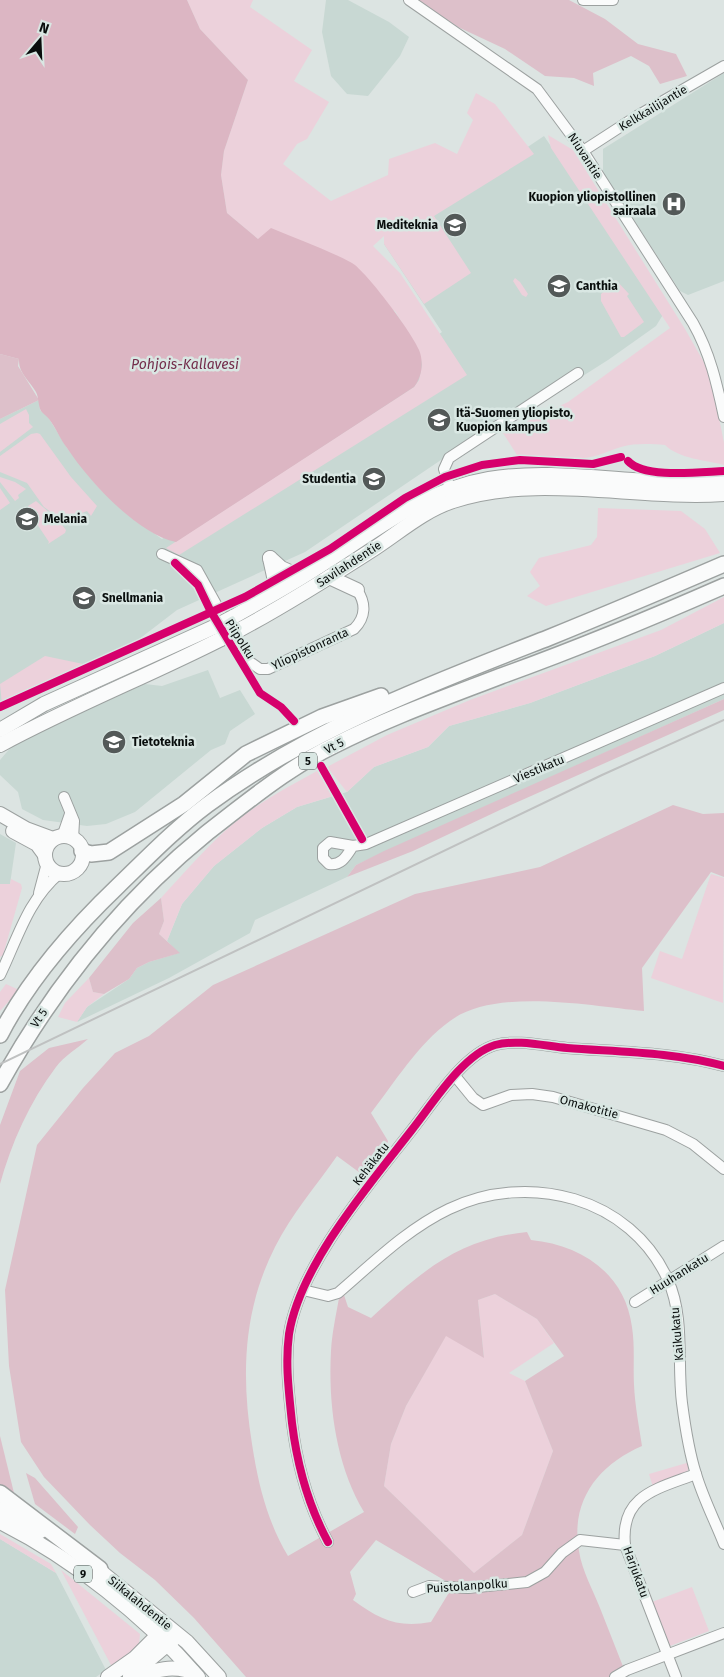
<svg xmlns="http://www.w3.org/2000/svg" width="724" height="1677" font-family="'Fira Sans',sans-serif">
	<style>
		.built { fill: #c8d8d3 }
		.green { fill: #ecd1db }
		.forest { fill: #ddc0ca; fill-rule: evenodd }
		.water { fill: #dcb6c3 }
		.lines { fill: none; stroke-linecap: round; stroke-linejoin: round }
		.minor-casing { stroke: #9ca1a0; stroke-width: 12 }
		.major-casing { stroke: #9ca1a0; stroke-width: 16 }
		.highway-casing { stroke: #9ca1a0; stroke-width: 18 }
		.minor { stroke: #fafbfb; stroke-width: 10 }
		.major { stroke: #fafbfb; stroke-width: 14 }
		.highway { stroke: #fafbfb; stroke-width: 15 }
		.rail { stroke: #bfc1c1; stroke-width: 2 }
		.major-bridge-casing { stroke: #9ca1a0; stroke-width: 16; stroke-linecap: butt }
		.major-bridge { stroke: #fafbfb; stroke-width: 14 }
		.cycleway-casing { stroke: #d9e7e3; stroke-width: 11 }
		.cycleway { stroke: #d6006c; stroke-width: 8 }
		.labels { text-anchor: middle; stroke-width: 5; stroke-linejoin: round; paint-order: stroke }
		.shield { fill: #d9e7e3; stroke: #474f4d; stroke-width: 1 }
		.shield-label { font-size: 11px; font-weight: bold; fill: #090e0d }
		.street-label { font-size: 12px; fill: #090e0d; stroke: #d9e7e3 }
		.poi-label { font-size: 12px; font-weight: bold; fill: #090e0d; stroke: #d9e7e3; text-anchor: start }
		.water-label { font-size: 14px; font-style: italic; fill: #742e4c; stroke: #d9e7e3 }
	</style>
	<rect width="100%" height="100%" fill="#dce4e2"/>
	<g class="built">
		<polygon points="326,0 348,0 389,22 409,37 400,56 368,96 347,94 331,76 322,32"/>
		<polygon points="724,73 724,281 688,295 680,291 603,172 603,149"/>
		<polygon points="544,136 664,313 656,326 608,360 504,426 500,420 305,552 177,610 134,643 0,702 0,419 39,400 40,410 48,417 67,448 98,487 127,514 162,539 442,332 384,244"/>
		<polygon points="724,623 724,699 356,865 347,877 255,920 250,933 169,978 77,1022 87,1007 129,979 137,968 149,962 179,953 167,941 182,904 214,866 262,828 297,807 347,792 374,767 428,747 449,726 530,703 655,656"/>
		<polygon points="208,670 220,698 240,690 255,714 230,731 225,744 211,750 135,812 106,824 87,826 43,820 22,809 18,792 0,775 0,760 6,753 14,744 42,728 145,684 162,686"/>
		<polygon points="0,834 16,843 10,884 0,884"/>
		<polygon points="0,1539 56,1573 106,1670 96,1677 0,1677"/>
	</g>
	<g class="green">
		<polygon points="187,0 253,0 250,7 312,50 294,81 329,102 307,139 297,144 283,164 331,201 388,175 389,159 435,143 457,154 473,120 467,113 476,93 495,104 534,154 434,216 471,273 424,304 384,244 384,236 373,246 400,273 467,375 179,555 166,548 414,387 419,380 422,365 419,351 395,311 258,239 227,213 221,175 224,151 248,80 200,29"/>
		<path d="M548,135L573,150L685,329L710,373L724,443V465C706,460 679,459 665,445C651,444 635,443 621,447C608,451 597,457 583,458L517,455L503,433L568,402L670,328L551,148Z"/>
		<polygon points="515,278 520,282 528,294 526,297 522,295 513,281"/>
		<polygon points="616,280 629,294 627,296 644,322 624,337 621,337 601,301 601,294"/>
		<polygon points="26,409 29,415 29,423 33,427 0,452 0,424"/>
		<polygon points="37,433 40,434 71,477 97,506 91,516 87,511 82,513 86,518 77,525 70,515 62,520 44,507 27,483 0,472 0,456 31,434"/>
		<polygon points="0,477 15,482 26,489 18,495 19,498 15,501 0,482"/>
		<polygon points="0,488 10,503 0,510"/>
		<polygon points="36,501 58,520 66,530 65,533 48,544 49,542 37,524 38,522 28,506"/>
		<polygon points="598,508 681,511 705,529 720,553 546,606 527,596 540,586 530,572 539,558 591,545 597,537"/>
		<polygon points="724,597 724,623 655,656 530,703 449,726 428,747 374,767 347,792 327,767 387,735 470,700 661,630"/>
		<polygon points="45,656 88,665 26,697 2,705 0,684"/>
		<path d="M317,771L333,796L297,807L262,828L214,866L182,904L167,941L159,934L164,921L161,898C182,875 203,851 226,830C252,806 286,788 317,771Z"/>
		<polygon points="711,874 724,878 723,1003 651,978 660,951 682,959"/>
		<polygon points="11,879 21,884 22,888 3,955 0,957 0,884 10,884"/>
		<polygon points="89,978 93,992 104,994 87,1007 77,1022 58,1017 65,1003"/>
		<polygon points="6,984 19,990 0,1011 0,992"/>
		<polygon points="495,1294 537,1319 554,1343 509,1373 525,1381 553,1451 522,1535 474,1573 384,1486 391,1444 406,1406 446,1335 484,1357 478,1300"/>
		<polygon points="690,1462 687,1473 653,1487 649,1474"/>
		<polygon points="0,1534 51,1564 56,1573 0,1539"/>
		<polygon points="61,1570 140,1634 139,1645 112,1667"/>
		<polygon points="692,1587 709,1631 670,1646 652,1602"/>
	</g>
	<g class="forest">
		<polygon points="418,0 569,0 605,19 638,44 676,54 687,76 660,84 649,66 631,56 593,73 594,86 574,78 545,76 505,49 458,27"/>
		<polygon points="0,354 19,359 18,366 39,400 0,419"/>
		<polygon points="724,699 724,710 502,809 413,851 347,877 356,865 384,851"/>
		<path d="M673,805L703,814L724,813V877L711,872L642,968L644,1011C590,1006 495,987 450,1021C418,1044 395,1082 371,1113L388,1141L385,1155L367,1178L337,1156C316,1186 291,1215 275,1247C243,1310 241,1376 252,1444C258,1483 267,1521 288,1556L364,1512C336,1465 328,1405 331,1351C332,1333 336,1315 339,1298L344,1295L348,1307L371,1318C420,1273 457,1239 527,1232L531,1240C581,1245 625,1273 632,1327C635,1347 633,1366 634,1385C635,1406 639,1426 642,1446C598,1465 570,1501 579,1551C582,1571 593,1590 600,1608C608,1628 616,1649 624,1669L610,1677H246L194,1618L155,1580L120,1553L90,1525L44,1477L21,1442L9,1366L5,1290L37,1145L83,1088L115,1053L149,1036L213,985L415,894L540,867ZM495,1294L537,1319L564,1356L525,1381L553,1451L522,1535L474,1573L384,1486L391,1444L406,1406L446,1336L484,1358L478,1300ZM376,1540L449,1583L450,1591L431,1622C398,1628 380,1620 353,1600L356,1594L350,1572Z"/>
		<polygon points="161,898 164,921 159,934 180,953 149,962 137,968 129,979 104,994 93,992 89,978 133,923"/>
		<path d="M88,1039C78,1048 64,1056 56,1067C30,1101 11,1144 0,1184V1125L20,1071L49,1048Z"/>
		<polygon points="0,1436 14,1493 0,1485"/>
		<polygon points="26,1473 35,1478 78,1527 75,1534 35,1504"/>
	</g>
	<path class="water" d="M0,0H187L200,29L248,80L224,151L221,175L227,213L258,239L271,228C297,239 326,249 352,263C366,271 413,334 419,350C424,362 422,377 414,387L176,542C137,534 89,481 67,448C60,439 56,428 49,419C47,416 43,414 41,411C38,406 39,398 36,392C30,381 18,373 19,359L0,354Z"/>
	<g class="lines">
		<g class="minor-casing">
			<g id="minor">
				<path d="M409,0L537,89L583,151L693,323C710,353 717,384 724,417"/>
				<polyline points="583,0 613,0"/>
				<polyline points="583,151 637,116 724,66"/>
				<polyline points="452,495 444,469 449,458 578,373"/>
				<path d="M162,554L197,570L247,660L260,669H268L354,629C366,617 366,603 357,590"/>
				<polyline points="64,797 74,821 73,839"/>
				<polyline points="62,837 70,814"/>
				<path d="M353,846C347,855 342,866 329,864L323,858V848L330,842L353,846L366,844L724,688"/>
				<polyline points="39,893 47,863"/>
				<path d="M0,975C18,938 27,901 60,873"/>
				<polyline points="455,1076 473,1098 483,1105 511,1095 532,1094 553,1097 666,1130 693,1144 724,1169"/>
				<path d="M303,1290L328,1296L338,1293C373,1263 407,1229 449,1209C528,1171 631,1197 668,1280C685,1318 677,1363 682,1403C685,1426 689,1452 696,1474C703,1498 715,1521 724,1544"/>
				<polyline points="635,1302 724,1246"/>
				<path d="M328,1542C308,1505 297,1464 292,1423C289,1393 285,1364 289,1334C300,1265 369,1185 411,1131C432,1105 462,1055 495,1045C517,1039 545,1046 567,1048C619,1052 673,1052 724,1066"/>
				<polyline points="413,1592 429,1586 468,1588 527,1582 545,1572 562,1553 580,1540 625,1545"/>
				<polyline points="615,1677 627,1670 724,1633"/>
				<path d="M676,1677L625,1545C620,1495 657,1489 696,1474"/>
			</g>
		</g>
		<g class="major-casing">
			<g id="major">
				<polyline points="270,558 275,581 270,595"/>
				<polyline points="270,558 281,568 301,577"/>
				<polyline points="329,577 357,590"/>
				<path d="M233,617C261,601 291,585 318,567C373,533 423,490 489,479C564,466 648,489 724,481"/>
				<path d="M239,630C286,605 330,577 375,548C401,531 423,511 453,501C537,473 636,500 724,494"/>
				<polyline points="0,730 44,704 214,627"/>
				<path d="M0,745C72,706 148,676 221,639"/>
				<polyline points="0,814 26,829 53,839"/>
				<polyline points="13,831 37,844 45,855"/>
				<circle cx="64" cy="855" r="19"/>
				<polyline points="0,1509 41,1531"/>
				<path d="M0,1522C72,1558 145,1616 198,1677"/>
				<polyline points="90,1563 187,1642 219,1677"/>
				<polyline points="130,1676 175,1638"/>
				<polyline points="108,1677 135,1658 164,1629"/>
				<path d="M130,1677C155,1672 167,1664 193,1672"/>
			</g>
		</g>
		<g class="highway-casing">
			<g id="highway">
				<polyline points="82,851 91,854 109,852 184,804 246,754 322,717 381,696"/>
				<path d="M0,1035C29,979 73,929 118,886C147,858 175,829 207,805C310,729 430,684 548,638C607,614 666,589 724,564"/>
				<path d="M0,1084C59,977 137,884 235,811C266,787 298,763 333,746C388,718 444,698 501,676C576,649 651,618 724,586"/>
				<polyline points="0,1493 100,1569"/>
			</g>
		</g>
		<use href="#minor" class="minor"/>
		<use href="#major" class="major"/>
		<use href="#highway" class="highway"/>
		<polyline class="rail" points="0,1064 602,775 724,720"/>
		<g class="major-bridge-casing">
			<g id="major-bridge">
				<polyline points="214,627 233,617"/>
				<polyline points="221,639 239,630"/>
			</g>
		</g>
		<use href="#major-bridge" class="major-bridge"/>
		<g class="cycleway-casing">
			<g id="cycleway">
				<path d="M628,461C644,479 700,472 724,471"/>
				<polyline points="175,563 198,585 210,610 260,693 281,707 294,721"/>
				<polyline points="0,707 245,597 330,549 405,498 445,477 482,465 520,460 593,464 621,457"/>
				<polyline points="321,766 362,839"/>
				<path d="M328,1542C308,1505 297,1464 292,1423C289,1393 285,1364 289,1334C300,1265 369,1185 411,1131C432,1105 462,1055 495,1045C517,1039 545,1046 567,1048C619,1052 673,1052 724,1066"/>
			</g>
		</g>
		<use href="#cycleway" class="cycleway"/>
	</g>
	<defs>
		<g id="hospital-disc" transform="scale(1.25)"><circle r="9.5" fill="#535958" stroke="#d9e7e3"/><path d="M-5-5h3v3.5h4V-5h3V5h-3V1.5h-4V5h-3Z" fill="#fff"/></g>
		<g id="university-disc" transform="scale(1.25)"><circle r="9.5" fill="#535958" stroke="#d9e7e3"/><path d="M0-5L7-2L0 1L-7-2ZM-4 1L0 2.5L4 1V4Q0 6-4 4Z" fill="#fff"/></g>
	</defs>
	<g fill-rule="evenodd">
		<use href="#hospital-disc" x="674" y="204"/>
		<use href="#university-disc" x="455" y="225"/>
		<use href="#university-disc" x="559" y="286"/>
		<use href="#university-disc" x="439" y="420"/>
		<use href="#university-disc" x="374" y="479"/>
		<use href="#university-disc" x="27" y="519"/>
		<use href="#university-disc" x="84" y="598"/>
		<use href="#university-disc" x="114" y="742"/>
	</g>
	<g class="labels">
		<g class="shield">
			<rect x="299" y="752.5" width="18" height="17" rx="4"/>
			<rect x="74" y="1565.5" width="18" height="17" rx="4"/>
		</g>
		<g class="shield-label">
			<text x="308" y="765">5</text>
			<text x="83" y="1578">9</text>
		</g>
		<g class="street-label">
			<text transform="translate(653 108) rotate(-31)" y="4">Kelkkailijantie</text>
			<text transform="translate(585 156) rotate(57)" y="4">Niuvantie</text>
			<text transform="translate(349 564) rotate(-33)" y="4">Savilahdentie</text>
			<text transform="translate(240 639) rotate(58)" y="4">Piipolku</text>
			<text transform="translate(310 649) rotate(-25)" y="4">Yliopistonranta</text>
			<text transform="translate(334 746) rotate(-28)" y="4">Vt 5</text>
			<text transform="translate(539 769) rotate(-23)" y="4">Viestikatu</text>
			<text transform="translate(39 1018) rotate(-56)" y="4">Vt 5</text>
			<text transform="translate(589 1107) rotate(15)" y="4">Omakotitie</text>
			<text transform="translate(371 1164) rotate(-52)" y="4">Kehäkatu</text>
			<text transform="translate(679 1274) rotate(-32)" y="4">Huuhankatu</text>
			<text transform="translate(677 1334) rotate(-95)" y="4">Kaikukatu</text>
			<text transform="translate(636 1572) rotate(70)" y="4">Harjukatu</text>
			<text transform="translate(467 1586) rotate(-4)" y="4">Puistolanpolku</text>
			<text transform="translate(140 1603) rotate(39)" y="4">Siikalahdentie</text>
		</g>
		<g class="poi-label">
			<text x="656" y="201" text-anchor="end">Kuopion yliopistollinen<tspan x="656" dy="14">sairaala</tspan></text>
			<text x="438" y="229" text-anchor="end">Mediteknia</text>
			<text x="576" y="290">Canthia</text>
			<text x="456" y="417">Itä-Suomen yliopisto,<tspan x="456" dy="14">Kuopion kampus</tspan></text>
			<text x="356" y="483" text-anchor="end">Studentia</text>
			<text x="44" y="523">Melania</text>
			<text x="102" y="602">Snellmania</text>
			<text x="132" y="746">Tietoteknia</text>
		</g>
		<g class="water-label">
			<text x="185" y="369">Pohjois-Kallavesi</text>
		</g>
	</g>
	<g transform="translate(40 40) rotate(19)" stroke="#d9e7e3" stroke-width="4" paint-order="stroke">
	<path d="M0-4L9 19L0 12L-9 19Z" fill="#090e0d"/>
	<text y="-8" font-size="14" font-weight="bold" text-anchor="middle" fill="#090e0d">N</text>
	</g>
</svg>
